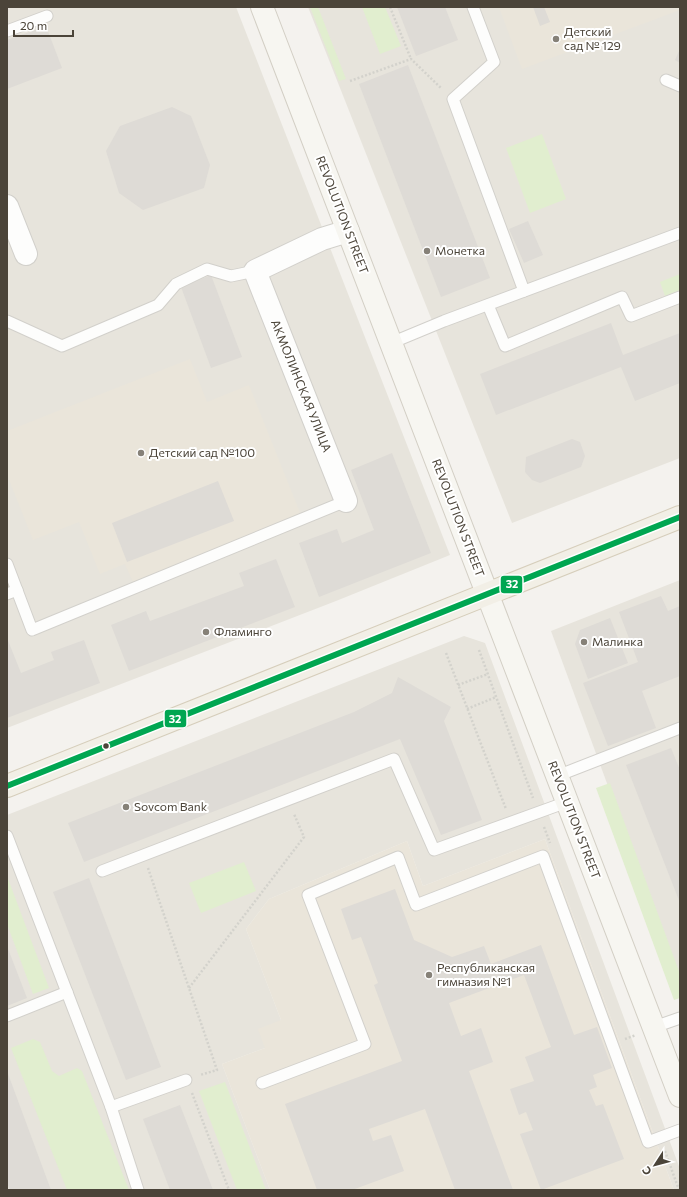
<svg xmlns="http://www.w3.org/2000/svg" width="687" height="1197" font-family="Commissioner,sans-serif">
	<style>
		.residential { fill: #e7e4dc }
		.education { fill: #eae5da }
		.green { fill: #e1eecf }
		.building { fill: #dedbd6 }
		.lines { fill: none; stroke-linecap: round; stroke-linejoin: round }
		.lane-casing { stroke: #d2d0cb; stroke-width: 13 }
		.street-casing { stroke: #d2d0cb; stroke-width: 24 }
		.secondary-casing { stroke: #d3cfc5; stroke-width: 24 }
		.primary-casing { stroke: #d6cebb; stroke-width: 24 }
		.path { stroke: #d3d2cc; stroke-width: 2.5; stroke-dasharray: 2 2; stroke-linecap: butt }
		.lane { stroke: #fdfdfc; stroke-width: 11 }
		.street { stroke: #fdfdfc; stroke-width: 22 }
		.secondary { stroke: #f7f6f1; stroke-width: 22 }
		.primary { stroke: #f2efe6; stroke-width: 22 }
		.bus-1-casing { stroke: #fff; stroke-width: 9 }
		.bus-1 { stroke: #00a651; stroke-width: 6 }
		.poi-dot { fill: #868178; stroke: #fff; stroke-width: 1.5 }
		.bus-dot { fill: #4b4439; stroke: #fff; stroke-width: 1.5 }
		.labels { text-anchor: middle; stroke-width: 4; stroke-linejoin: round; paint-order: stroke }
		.poi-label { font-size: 12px; fill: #4b4439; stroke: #fff; text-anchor: start }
		.street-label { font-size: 12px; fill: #4b4439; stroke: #fff }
		.line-badge { stroke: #fff; stroke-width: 1.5 }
		.badge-label { font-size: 11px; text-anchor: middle; font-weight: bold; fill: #fff }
	</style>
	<rect width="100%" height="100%" fill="#f4f2ee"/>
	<g class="residential">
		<polygon points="7,7 236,7 450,555 336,601 7,728"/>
		<polygon points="308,7 680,7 680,458 512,523"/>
		<polygon points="680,580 680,982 551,631"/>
		<polygon points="464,636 485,643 680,1169 680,1190 674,1190 545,839 423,886 407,841 269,899 246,929 281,1020 265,1048 222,1064 270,1190 7,1190 7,815"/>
	</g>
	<g class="education">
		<polygon points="499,7 680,7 680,10 522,69"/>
		<polygon points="190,359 207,402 249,385 301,515 133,582 125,564 100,574 79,522 33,540 7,475 7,431"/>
		<polygon points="545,839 674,1190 270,1190 222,1064 265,1048 258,1029 281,1020 246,929 269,899 407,841 423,886"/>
	</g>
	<g class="green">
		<polygon points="310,7 318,7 346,79 339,81"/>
		<polygon points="362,7 385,7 401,46 380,54"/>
		<polygon points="542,134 566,199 530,213 506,148"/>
		<polygon points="680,274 680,290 665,296 660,282"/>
		<polygon points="610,783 680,974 680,998 674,1000 596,788"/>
		<polygon points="244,862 256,891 201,913 189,883"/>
		<polygon points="7,876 49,988 33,994 7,924"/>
		<polygon points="33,1039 40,1042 52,1071 59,1076 77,1068 82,1071 129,1190 67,1190 11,1048"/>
		<polygon points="225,1082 266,1190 237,1190 199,1091"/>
	</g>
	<g class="building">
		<polygon points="397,7 445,7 458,40 416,56"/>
		<polygon points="533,7 544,7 550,22 540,26"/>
		<polygon points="46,26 62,68 7,89 7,40"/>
		<polygon points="680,49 680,63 675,60"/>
		<polygon points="408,65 490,278 441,297 359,84"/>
		<polygon points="172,107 191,116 210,165 204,188 143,210 119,193 106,151 120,126"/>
		<polygon points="528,221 543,255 524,263 509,229"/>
		<polygon points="211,275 242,357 211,368 181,287"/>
		<polygon points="611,323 623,355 680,333 680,383 635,401 621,367 496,415 480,374"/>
		<polygon points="572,439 580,442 585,456 581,467 540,483 532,480 525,472 526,457"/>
		<polygon points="392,453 431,553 319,597 299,543 337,529 342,543 374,530 351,470"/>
		<polygon points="218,481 234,521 127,562 112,523"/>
		<polygon points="276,559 295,607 129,671 111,625 146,611 150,621 244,586 239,573"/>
		<polygon points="661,596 668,611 680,606 680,676 642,691 656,728 608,746 583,683 638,662 619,612"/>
		<polygon points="610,618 628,663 588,679 575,644 580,630"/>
		<polygon points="7,638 21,673 54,660 51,652 84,640 100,683 7,718"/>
		<polygon points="398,677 451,707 444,721 482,820 441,835 400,739 84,862 68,823 354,712 392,693"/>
		<polygon points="671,748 680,770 680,903 626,765"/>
		<polygon points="89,878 161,1067 126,1080 53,892"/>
		<polygon points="395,889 414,940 452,957 484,946 491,964 541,945 574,1035 597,1027 612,1068 593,1075 597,1087 589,1090 596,1106 603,1104 624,1159 541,1190 520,1134 533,1130 526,1112 519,1115 510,1089 534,1081 525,1057 551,1047 524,975 449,1003 461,1036 481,1028 493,1062 469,1071 513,1190 455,1190 425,1109 369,1129 373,1141 391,1135 404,1171 352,1190 317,1190 285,1104 402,1061 374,985 378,983 361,937 352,940 341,909"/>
		<polygon points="7,946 27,998 7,1006"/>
		<polygon points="7,1071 51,1190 10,1190 7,1183"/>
		<polygon points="180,1105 213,1190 170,1190 143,1119"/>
	</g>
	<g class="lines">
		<g class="lane-casing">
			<g id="lane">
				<polyline points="473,7 494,62 453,99 524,291"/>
				<polyline points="7,31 47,16"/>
				<polyline points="666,80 680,86"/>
				<polyline points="488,305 505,346 622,297 631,316 680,297"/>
				<polyline points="7,321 62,346 158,305 176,284 207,269 231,276 255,271"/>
				<polyline points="391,343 444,321 680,233"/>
				<polyline points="7,564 32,630 346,501"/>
				<polyline points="7,594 17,590"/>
				<polyline points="557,776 680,728"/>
				<polyline points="7,836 111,1107 138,1190"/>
				<polyline points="102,871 394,759 434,850 567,802"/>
				<polyline points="7,1016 67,992"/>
				<polyline points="654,1027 680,1018"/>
				<polyline points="262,1083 365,1044 308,895 398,857 416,905 543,856 648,1142 680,1130"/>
				<polyline points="111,1107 186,1080"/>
			</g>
		</g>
		<g class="street-casing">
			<g id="street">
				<polyline points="7,206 26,254"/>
				<polyline points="346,501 255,271 322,239 348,231"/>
			</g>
		</g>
		<g class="secondary-casing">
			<polyline id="secondary" points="262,7 680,1096"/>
		</g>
		<g class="primary-casing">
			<polyline id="primary" points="7,786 680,517"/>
		</g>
		<g class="path">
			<polyline points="390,7 411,59"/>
			<polyline points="350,81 411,59 442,89"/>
			<polyline points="479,650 533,798"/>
			<polyline points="446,653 506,809"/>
			<polyline points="458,685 488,674"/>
			<polyline points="467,709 496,697"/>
			<polyline points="544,827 550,843"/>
			<polyline points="148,868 217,1070 200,1075"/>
			<polyline points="189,988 304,837 294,814"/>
			<polyline points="625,1039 636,1035"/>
			<polyline points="192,1093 229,1190"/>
			<polyline points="665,1151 679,1190"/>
		</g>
		<use href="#lane" class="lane"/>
		<use href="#street" class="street"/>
		<use href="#secondary" class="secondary"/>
		<use href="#primary" class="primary"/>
		<g class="bus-1-casing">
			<polyline id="bus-1" points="7,786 680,517"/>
		</g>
		<use href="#bus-1" class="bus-1"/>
	</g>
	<g class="poi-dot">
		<circle cx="556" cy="39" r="4"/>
		<circle cx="427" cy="251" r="4"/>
		<circle cx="141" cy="453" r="4"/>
		<circle cx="206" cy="632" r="4"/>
		<circle cx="584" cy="642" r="4"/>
		<circle cx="126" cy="807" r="4"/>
		<circle cx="429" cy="975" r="4"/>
	</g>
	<circle class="bus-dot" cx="106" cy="746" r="3.5"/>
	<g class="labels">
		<g class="poi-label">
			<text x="564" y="36">Детский<tspan x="564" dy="14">сад № 129</tspan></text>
			<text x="435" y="255">Монетка</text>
			<text x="149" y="457">Детский сад №100</text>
			<text x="214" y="636">Фламинго</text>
			<text x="592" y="646">Малинка</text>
			<text x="134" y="811">Sovcom Bank</text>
			<text x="437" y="972">Республиканская<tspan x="437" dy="14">гимназия №1</tspan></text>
		</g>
		<g class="street-label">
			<text transform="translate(342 215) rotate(69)" y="4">REVOLUTION STREET</text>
			<text transform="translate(301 386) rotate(68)" y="4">АКМОЛИНСКАЯ УЛИЦА</text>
			<text transform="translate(458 518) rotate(69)" y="4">REVOLUTION STREET</text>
			<text transform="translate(574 820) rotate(69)" y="4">REVOLUTION STREET</text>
		</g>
	</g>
	<g class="line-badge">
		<rect x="500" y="575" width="23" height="19" rx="4" fill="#00a651"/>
		<rect x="164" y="709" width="23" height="19" rx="4" fill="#00a651"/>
	</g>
	<g class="badge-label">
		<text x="512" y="588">32</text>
		<text x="175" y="723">32</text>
	</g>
	<rect width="687" height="1197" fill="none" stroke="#4b4439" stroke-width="16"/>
	<g transform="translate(655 1165) rotate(234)" stroke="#ffffff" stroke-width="3" paint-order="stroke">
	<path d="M0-3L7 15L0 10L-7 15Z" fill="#4b4439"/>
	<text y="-6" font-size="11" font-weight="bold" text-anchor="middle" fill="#4b4439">С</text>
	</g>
	<path d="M14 30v6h59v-6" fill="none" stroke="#4b4439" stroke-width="2"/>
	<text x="20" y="30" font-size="12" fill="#4b4439" stroke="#ffffff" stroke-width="3" paint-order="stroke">20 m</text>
</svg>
